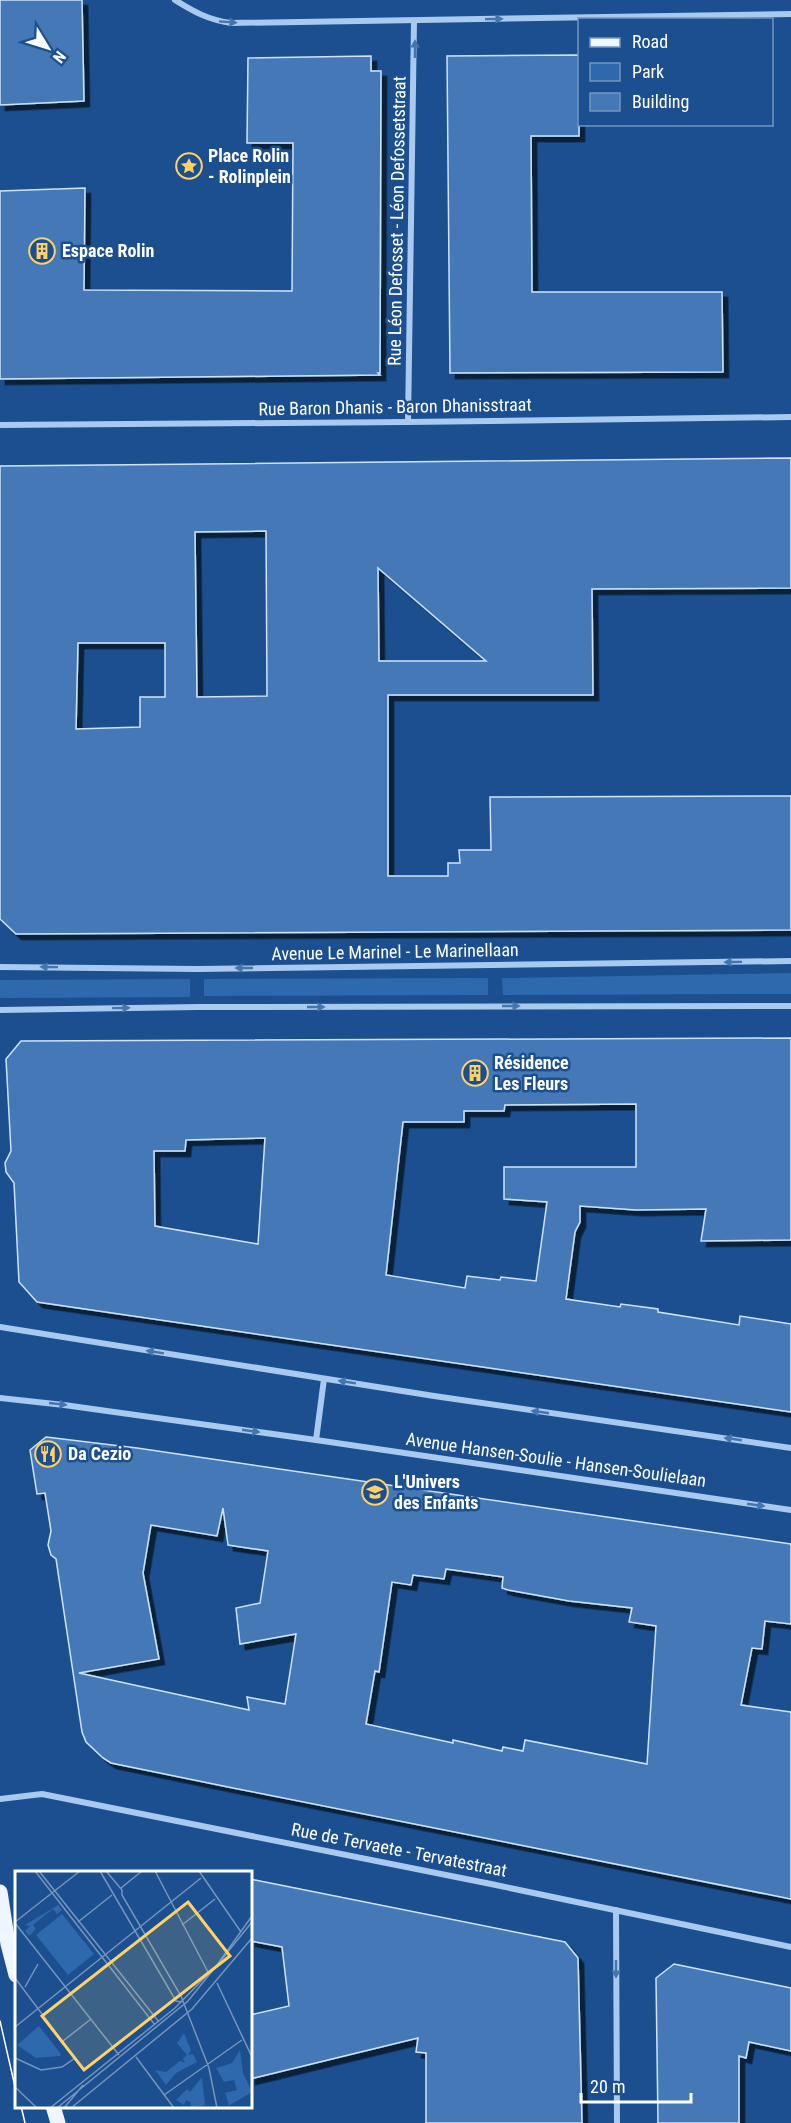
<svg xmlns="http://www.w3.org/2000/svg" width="791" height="2123" font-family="'Roboto Condensed',sans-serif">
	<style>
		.green { fill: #2e69ad }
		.building { fill: #4478b7; stroke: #cfe3fa; stroke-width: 1.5; fill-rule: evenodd; filter: url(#shadow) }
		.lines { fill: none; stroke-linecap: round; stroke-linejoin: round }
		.minor { stroke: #a9c9ee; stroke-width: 6 }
		.primary { stroke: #f0f6ff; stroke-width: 15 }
		.tram { stroke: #fff; stroke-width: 1.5 }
		.oneway { fill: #4674ac }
		.labels { text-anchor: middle; stroke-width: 5; stroke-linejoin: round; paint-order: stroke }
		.poi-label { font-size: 18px; font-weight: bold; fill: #fff; stroke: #1b4f8f; text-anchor: start }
		.street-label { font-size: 18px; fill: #fff; stroke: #1b4f8f }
		.inset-road { fill: none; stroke: #7695bc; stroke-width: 1.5 }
		.view { fill: #ffd166; fill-opacity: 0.15; stroke: #ffd166; stroke-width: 3 }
		.inset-edge { fill: none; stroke: #fff; stroke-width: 3 }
	</style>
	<defs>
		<filter id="shadow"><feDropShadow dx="5.5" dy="5.5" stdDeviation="0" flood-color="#0009"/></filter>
	</defs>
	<rect width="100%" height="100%" fill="#1b4f8f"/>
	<g class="green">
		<polygon points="791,973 791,994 503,995 502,978"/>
		<polygon points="488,978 488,995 204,996 204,979"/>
		<polygon points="190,979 190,997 0,998 0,980"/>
	</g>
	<g class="building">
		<polygon points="0,0 82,0 84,101 0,105"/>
		<polygon points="579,55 579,136 531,136 532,292 722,292 723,372 450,373 447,56"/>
		<polygon points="371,56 371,71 381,71 380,373 378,373 380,375 0,379 0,191 85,188 84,290 292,291 293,143 247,143 248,58"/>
		<path d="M791,458V588L592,589L593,695H388V876H448V863H460L459,850H491L490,797L791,796V930L16,934L0,919V466ZM266,531L267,696L197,697L195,532ZM378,568L486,661H379ZM78,643H165V697H140V727L76,729Z"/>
		<path d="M791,1038V1240L701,1241L706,1209L636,1210L580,1206V1222L575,1232L566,1299L620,1307L621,1304L658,1309V1312L739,1325L740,1316L791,1324V1412L37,1302L19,1282L14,1183L6,1172L5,1163L11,1151L6,1059L21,1041ZM636,1104V1167H504V1199L547,1202L536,1281L501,1277L500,1280L467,1276L465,1288L386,1275L403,1122H464V1111H504L505,1105ZM265,1138L258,1244L155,1226L154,1151H185L186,1140Z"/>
		<path d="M46,1437L137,1448L791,1544V1624L765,1621L762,1649L752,1648L741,1705L791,1712V1899L233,1788L111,1763L103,1758L86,1742L82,1732L56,1559L51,1555L48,1545L51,1531L45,1493L37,1494L30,1450ZM223,1508L228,1545L268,1551L260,1603L236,1608L240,1644L296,1634L285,1704L247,1697L249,1710L79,1673L159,1659L143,1573L151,1525L217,1536ZM446,1569L503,1577L502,1588L508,1590L569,1601L632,1608L629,1622L656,1626L647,1764L525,1740L523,1751L503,1747L502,1751L453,1740V1743L366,1724L375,1671L379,1672L392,1582L411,1585L413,1575L444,1579Z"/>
		<polygon points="250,1879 565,1942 578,1958 582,2123 426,2123 426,2053 416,2052 418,2038 250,2079 250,2015 289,2006 282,1947 250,1941"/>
		<polygon points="674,1964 791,1988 791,2051 749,2042 746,2058 739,2056 739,2123 658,2123 656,1978"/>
	</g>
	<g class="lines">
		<g class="minor">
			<path d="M175,0C194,12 209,20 231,23L791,14"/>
			<polyline points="408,422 414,21"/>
			<polyline points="0,425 408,422 791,417"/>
			<polyline points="0,967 198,969 791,961"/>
			<polyline points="0,1010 198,1007 791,1006"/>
			<polyline points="0,1327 434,1396 791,1448"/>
			<polyline points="0,1398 64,1405 316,1440 791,1510"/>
			<polyline points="316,1440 324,1379"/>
			<polyline points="0,1799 42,1794 491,1884 791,1947"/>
			<polyline points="616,1910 617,2123"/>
		</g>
		<g class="primary">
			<polyline points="0,1892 8,1944 16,1975"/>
			<polyline points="53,2106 58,2123"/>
		</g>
		<g class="tram">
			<polyline points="0,2021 16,2091"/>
			<polyline points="21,2106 25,2123"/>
		</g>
	</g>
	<defs><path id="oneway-solid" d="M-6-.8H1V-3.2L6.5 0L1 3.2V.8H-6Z" transform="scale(1.5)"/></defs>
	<g class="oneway">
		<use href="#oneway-solid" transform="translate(494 19) rotate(-1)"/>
		<use href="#oneway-solid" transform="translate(228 22) rotate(4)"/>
		<use href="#oneway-solid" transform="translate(415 49) rotate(-90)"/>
		<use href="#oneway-solid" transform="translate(733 962) rotate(179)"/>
		<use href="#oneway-solid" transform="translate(49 967) rotate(-179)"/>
		<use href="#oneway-solid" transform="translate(244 968) rotate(180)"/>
		<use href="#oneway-solid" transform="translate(511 1006)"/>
		<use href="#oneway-solid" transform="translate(316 1007)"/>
		<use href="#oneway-solid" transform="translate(121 1008) rotate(-1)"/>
		<use href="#oneway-solid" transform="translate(155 1352) rotate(-171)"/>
		<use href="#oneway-solid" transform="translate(347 1382) rotate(-171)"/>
		<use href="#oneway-solid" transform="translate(58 1404) rotate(6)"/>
		<use href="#oneway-solid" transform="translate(540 1412) rotate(-172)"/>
		<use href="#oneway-solid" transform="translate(251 1431) rotate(8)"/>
		<use href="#oneway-solid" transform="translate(733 1439) rotate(-172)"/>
		<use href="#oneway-solid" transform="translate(756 1505) rotate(8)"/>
		<use href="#oneway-solid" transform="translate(616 1969) rotate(90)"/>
	</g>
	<defs>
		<g id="sight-ring" transform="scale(1.35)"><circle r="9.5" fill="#1b4f8f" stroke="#ffd166" stroke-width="1.5"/><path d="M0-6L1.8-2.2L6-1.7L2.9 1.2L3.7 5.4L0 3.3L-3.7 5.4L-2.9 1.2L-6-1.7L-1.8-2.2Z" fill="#ffd166"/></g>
		<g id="building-ring" transform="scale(1.35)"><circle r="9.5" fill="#1b4f8f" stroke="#ffd166" stroke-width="1.5"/><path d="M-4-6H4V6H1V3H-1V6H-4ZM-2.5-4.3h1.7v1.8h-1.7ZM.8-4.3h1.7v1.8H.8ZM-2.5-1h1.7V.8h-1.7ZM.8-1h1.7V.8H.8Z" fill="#ffd166"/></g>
		<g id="restaurant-ring" transform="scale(1.35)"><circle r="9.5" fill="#1b4f8f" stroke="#ffd166" stroke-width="1.5"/><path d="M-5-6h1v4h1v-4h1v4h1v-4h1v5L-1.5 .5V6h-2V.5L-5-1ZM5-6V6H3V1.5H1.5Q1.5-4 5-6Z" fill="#ffd166"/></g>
		<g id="school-ring" transform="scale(1.35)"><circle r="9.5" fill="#1b4f8f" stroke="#ffd166" stroke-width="1.5"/><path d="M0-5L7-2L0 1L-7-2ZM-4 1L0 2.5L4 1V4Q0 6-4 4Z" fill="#ffd166"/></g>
	</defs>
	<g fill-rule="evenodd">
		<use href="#sight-ring" x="189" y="166"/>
		<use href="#building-ring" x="42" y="251"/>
		<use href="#building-ring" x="475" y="1073"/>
		<use href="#restaurant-ring" x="48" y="1454"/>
		<use href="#school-ring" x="375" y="1492"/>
	</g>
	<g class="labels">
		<g class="poi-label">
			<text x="208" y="162">Place Rolin<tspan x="208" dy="21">- Rolinplein</tspan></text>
			<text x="62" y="257">Espace Rolin</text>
			<text x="494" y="1069">Résidence<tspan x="494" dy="21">Les Fleurs</tspan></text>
			<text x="68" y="1460">Da Cezio</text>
			<text x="394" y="1488">L'Univers<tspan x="394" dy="21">des Enfants</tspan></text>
		</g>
		<g class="street-label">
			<text transform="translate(397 221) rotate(-89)" y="6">Rue Léon Defosset - Léon Defossetstraat</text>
			<text transform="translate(395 407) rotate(-1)" y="6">Rue Baron Dhanis - Baron Dhanisstraat</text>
			<text transform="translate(395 952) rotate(-1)" y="6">Avenue Le Marinel - Le Marinellaan</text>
			<text transform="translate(556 1460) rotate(8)" y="6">Avenue Hansen-Soulie - Hansen-Soulielaan</text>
			<text transform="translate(399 1850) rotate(11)" y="6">Rue de Tervaete - Tervatestraat</text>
		</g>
	</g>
	<g transform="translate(15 1871)">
		<rect width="237" height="237" fill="#1b4f8f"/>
		<path d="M43,34L47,39L42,43L38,38L30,44L18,54L21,58L14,65L10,60L15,55L10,54ZM47,43L79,83L53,104L21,64ZM24,155L46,183L45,185L21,187L2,174ZM169,162L176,179L173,184L178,183L182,191L161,202L151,214L140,199L151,201L165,190L170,192L168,188L172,184L162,172ZM225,179L228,202L237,221L210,237L214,234L210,222L222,219L219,209L209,211L201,197L217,192ZM187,206L190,234L176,237L175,231L171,229L169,234L161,229L172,218L175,221Z" fill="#2e69ad"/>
		<path class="inset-road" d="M20,0L140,154M24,0L144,151M85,0L161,130L167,131M91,0L107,19V24L166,125L194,197L202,237M140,0L194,103M184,0L226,61M106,17L127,0M0,51L65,0M63,51L97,24M0,52L104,184M167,54L200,28M0,107L60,187L47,196L26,199L0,187M202,112L237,186M10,116L23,93M0,156L186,7M48,170L76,148M121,186L159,237M0,216L22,237M149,224L227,169M35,237L160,137L202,94L237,45M42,237L173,130L237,51M49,237L68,214M56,237L177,138L237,67"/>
		<path class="view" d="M173,31L215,85L69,199L27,145Z"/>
		<rect width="237" height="237" class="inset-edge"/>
	</g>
	<rect x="578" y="18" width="195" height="108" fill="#1b4f8f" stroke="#7695bc" stroke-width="1.5"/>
	<rect x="590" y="38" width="30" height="9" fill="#f0f6ff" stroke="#7695bc" stroke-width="1.5"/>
	<text x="632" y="48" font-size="18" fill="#ffffff">Road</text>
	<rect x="590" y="63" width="30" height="18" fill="#2e69ad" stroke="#7695bc" stroke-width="1.5"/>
	<text x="632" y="78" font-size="18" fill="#ffffff">Park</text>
	<rect x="590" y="93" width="30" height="18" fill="#4478b7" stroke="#7695bc" stroke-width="1.5"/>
	<text x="632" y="108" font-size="18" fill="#ffffff">Building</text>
	<g transform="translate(48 48) rotate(128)" stroke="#1b4f8f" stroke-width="4.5" paint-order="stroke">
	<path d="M0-4.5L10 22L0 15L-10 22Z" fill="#ffffff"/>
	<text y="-9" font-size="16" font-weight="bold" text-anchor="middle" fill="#ffffff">N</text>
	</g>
	<path d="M581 2093v9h110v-9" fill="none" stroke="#ffffff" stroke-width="3"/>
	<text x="590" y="2093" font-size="18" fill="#ffffff" stroke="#1b4f8f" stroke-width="4.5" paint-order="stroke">20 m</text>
</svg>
